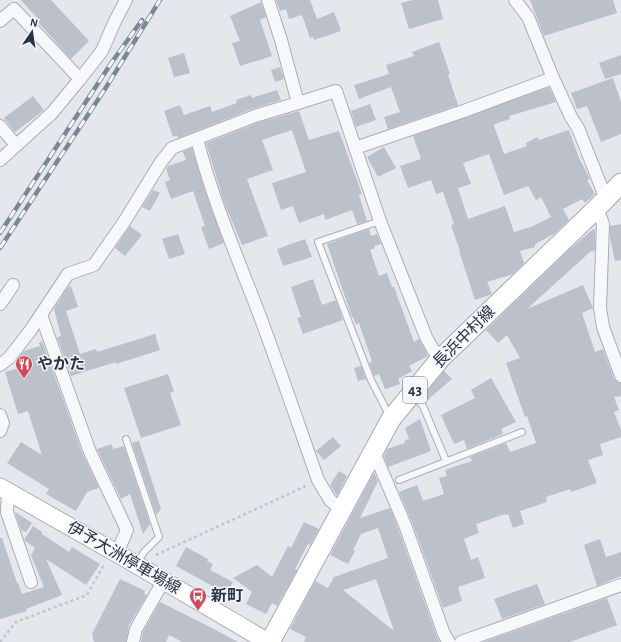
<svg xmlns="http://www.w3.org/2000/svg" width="621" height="642" viewBox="0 0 621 642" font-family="'Alegreya Sans','Noto Sans JP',sans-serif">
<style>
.building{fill:#bbc0ca;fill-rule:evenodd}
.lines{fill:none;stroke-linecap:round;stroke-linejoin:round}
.service-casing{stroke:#a9aeb7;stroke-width:8}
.minor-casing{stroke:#a9aeb7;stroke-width:14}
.secondary-casing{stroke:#a9aeb7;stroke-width:19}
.primary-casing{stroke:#a3abb8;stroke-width:21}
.path{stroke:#c2c5cb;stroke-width:2.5;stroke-dasharray:3 3;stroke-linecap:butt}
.service{stroke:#f7f8fa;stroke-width:6}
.minor{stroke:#f7f8fa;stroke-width:12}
.secondary{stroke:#fff;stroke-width:17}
.primary{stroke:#fff;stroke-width:19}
.rail-casing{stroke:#7d8696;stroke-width:4.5}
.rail{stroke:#f4f6f9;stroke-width:3;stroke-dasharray:9;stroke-linecap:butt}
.labels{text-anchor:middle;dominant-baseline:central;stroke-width:3;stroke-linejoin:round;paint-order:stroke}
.shield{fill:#f4f6f9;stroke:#676e7b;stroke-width:1}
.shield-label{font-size:15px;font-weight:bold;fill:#2b3445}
.street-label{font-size:16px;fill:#2b3445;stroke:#f4f6f9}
.poi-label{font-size:16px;font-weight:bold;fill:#2b3445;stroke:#f4f6f9;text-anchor:start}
</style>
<rect width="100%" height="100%" fill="#e4e7ec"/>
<!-- building -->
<g class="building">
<path d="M21,0H51L89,41L71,59L38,22L40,21Z"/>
<path d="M276,0H310L317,19L334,12L341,31L314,40L313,37L310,38L302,15L289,19L286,9L280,11Z"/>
<path d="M413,0H438L443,19L409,29L401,3Z"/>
<path d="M530,0H613L617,13L544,36Z"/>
<path d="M261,2L266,17L260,20L272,56L240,66L232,43L240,41L230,16Z"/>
<path d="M439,42L450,74L448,75L458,105L388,129L384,117L400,112L391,87L359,99L354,85L389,74L386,65L414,56L412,52Z"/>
<path d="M184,53L190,73L174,77L168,58Z"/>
<path d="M621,55V74L605,79L599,63Z"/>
<path d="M280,67L284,79L275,82L271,70Z"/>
<path d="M613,78L621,102V134L601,142L587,106L577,109L571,93Z"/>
<path d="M549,87L556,102L509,116L510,119L495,124L494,126L504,154L527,146L526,143L537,137L539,140L569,130L579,158L590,179L587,180L595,194L585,203L582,199L563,209L569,220L554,234L535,244V247L520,251L524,263L513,274L487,282L492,294L475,300L459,251H460L451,225L454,224L443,192L436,194L431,180L408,188L400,166L421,159L413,136ZM489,154L504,195L528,186L536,200L541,197L551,217L531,227L514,232L505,206L468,219L458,188L471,184L463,163Z"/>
<path d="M277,90L281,100L252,109L178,138L177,135L173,137L164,111L180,105L184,115L210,106L212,112L237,103L236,100L251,95L252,98Z"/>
<path d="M33,96L44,110L15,132L4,118Z"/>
<path d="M370,104L376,120L356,127L351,111Z"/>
<path d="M299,111L309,140L339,131L362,194L359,195L367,221L357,224L352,210L325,220L324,214L299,223L293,206L281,210L272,183L306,172L292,130L262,140L273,170L247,179L268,236L242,245L224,202L206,143L257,123Z"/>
<path d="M384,147L396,168L378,177L367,157Z"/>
<path d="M192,148L203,185L224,243L209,249L201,227L205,226L193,191L171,199L165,182L170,180L166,169L168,166L186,160L183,152Z"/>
<path d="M153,190L160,193L150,211L142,207Z"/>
<path d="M621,224V260L615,261L610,237V226Z"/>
<path d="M130,226L142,235L125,256L115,248Z"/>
<path d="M369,229L371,236L377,234L381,244L374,246L375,248L370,250L379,276L387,273L392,287H394L414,342L419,339L428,356L409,366L412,371L398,379L400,384L385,389L379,374L374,376L369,363L372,361L359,323L356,325L353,317H352L327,244Z"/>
<path d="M595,229V250L592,252L591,251L527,309L583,285L593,308L582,313L595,352L603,349L614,379L617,382L621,383V396L614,397L619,410L614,412L621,430V437L600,444L603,455L588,460L597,483L571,492L570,489L546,497L547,502L520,511L524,524L513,528L508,514L506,515L505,514L476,524L479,533L464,539L471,560L478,557L485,578L458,587L462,601L443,608L412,522L399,492L417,485L423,501L444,494L439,478L447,476L445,470L472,461L470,457L506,443L510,452L536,443L527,416L525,417L506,363L520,358L507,335L498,343L486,330L570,249L592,230Z"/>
<path d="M178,234L185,254L169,259L162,239Z"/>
<path d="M305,239L312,257L283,266L277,249Z"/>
<path d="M313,279L322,305L336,300L343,320L303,334L297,318L301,317L291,287Z"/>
<path d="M71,286L78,307L66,311L80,354L96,349L97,352L155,334L160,350L116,364V362L71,376L57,337L61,336L54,309L68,287Z"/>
<path d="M42,341L83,455L99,488L87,492L76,511L46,494L49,489L7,463L21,442L42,455L28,411L18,414L5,372L22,367L19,357L24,351L40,346L39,343Z"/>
<path d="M361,366L366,379L358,381L354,368Z"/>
<path d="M444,371L452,379L425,402L422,398Z"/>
<path d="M168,374L174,391L170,393L181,425L141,438L124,388Z"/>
<path d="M491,378L516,422L501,429L503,434L467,449L464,440L454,444L441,415L475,398L471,390Z"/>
<path d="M420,419L431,451L388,467L384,456L387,449L405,443L404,441L409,439L405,428Z"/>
<path d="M333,437L341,446L324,460L316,451Z"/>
<path d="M139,441L161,509L156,515L132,443Z"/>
<path d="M112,444L113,449L124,446L150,524L143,534L130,494L121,499L97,449Z"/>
<path d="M339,471L347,476L337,496L330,485Z"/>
<path d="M374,473L378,481L360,518L390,508L398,528L437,637L440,642H304L306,637L290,629L315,581L328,588L334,577L388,558L378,528L361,534L353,550L355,551L348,564L330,555ZM376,579L394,631L343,590Z"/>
<path d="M15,512L32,523L26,532L21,530Z"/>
<path d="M304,522L319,529L310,545L308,544L295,569L297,570L296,572L277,606L272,603L266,614L246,604L252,592L233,578L257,565L272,577L288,546L291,548Z"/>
<path d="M33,526L42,532V534L69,552L72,547L100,564L86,585L46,559L62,595L26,609L27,611L0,619V538H2L17,583H18L22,594L44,587L31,555L35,548L24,540Z"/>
<path d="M600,539L606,557L621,552V576L597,586L584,545Z"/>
<path d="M186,547L208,559L207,561L213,564L210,570L233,582L227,594L176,566Z"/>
<path d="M120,579L145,591L144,594L147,595L129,625L126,642H94L92,634Z"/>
<path d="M537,584L545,604L502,619L494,599Z"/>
<path d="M607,598L617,625L570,642H483Z"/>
<path d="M160,602L206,625L238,642H182L169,635L166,642H141L143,632Z"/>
</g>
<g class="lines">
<!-- service casing -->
<g class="service-casing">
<g id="service">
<path d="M380,221L318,242L371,380L390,417"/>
<path d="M413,395L423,406L446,461"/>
<path d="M126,439L159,537L144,552L137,563"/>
<path d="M399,480L522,432"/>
</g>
</g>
<!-- minor casing -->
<g class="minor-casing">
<g id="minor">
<path d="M515,0L528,17L553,78L571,117L578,128L606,199"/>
<path d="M0,21L14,9L80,79"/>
<path d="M298,103L336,91L380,221L426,337L432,348L440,359"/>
<path d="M0,126L16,145"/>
<path d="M197,139C212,198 236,254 258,311C279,367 298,423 318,480L330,500L341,510"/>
<path d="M355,148L464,111L553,78"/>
<path d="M0,160L52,113L80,79L102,51L115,21L126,0"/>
<path d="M597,208L603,224L600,308L603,327L621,376"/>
<path d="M0,304L13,285"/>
<path d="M41,315L90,452L127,530L117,553"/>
<path d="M0,365L9,358L30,331L68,274L94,265L124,222L161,162L172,148L255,116L298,103L281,40L268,0"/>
<path d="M0,415L3,423L0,431"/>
<path d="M372,455L376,457L405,525L444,634L449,642"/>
<path d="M8,491L7,512L31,582"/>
<path d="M133,642L136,629L164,580"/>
<path d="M461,642L621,585"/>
</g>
</g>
<!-- secondary casing -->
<g class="secondary-casing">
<path id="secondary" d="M0,487L125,558L268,642"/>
</g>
<!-- primary casing -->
<g class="primary-casing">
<path id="primary" d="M270,642L391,419L440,359L597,208L621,183"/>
</g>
<!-- path -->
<g class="path">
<path d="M156,555L308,485"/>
<path d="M0,642L16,622L87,595L105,563"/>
</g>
<!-- service -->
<use href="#service" class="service"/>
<!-- minor -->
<use href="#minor" class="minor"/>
<!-- secondary -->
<use href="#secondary" class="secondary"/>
<!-- primary -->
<use href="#primary" class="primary"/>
<!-- rail casing -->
<g class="rail-casing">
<g id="rail">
<path d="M0,233L112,62L142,20"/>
<path d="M0,248L105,89L160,0"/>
</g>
</g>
<!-- rail -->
<use href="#rail" class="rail"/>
</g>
<!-- icons -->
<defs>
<g id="restaurant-pin" transform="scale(0.9)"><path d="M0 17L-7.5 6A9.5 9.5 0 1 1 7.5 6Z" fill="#d1495b" stroke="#f4f6f9"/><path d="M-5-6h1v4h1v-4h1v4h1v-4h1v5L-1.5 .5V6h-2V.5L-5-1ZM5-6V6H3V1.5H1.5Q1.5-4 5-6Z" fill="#fff"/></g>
<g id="bus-pin" transform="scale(0.9)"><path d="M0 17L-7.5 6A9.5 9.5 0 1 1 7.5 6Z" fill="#d1495b" stroke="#f4f6f9"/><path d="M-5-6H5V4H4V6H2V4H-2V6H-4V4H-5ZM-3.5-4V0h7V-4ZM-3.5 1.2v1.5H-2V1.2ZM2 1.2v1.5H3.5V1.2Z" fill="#fff"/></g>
</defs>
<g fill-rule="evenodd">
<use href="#restaurant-pin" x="24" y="364"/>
<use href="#bus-pin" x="198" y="596"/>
</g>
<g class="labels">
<!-- shield labels -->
<rect class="shield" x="403" y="377" width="24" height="26" rx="3"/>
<g class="shield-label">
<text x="415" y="390">43</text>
</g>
<!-- street labels -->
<g class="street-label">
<text transform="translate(464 337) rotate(-45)">長浜中村線</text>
<text transform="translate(124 558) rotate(30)">伊予大洲停車場線</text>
</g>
<!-- poi labels -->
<g class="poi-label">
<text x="37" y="364">やかた</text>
<text x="211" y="596">新町</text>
</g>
</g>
<!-- north arrow -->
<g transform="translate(32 32) rotate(13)" stroke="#f4f6f9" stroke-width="3" paint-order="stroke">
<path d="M0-3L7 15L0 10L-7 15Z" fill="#2b3445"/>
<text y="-6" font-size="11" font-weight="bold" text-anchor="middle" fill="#2b3445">N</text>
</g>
</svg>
